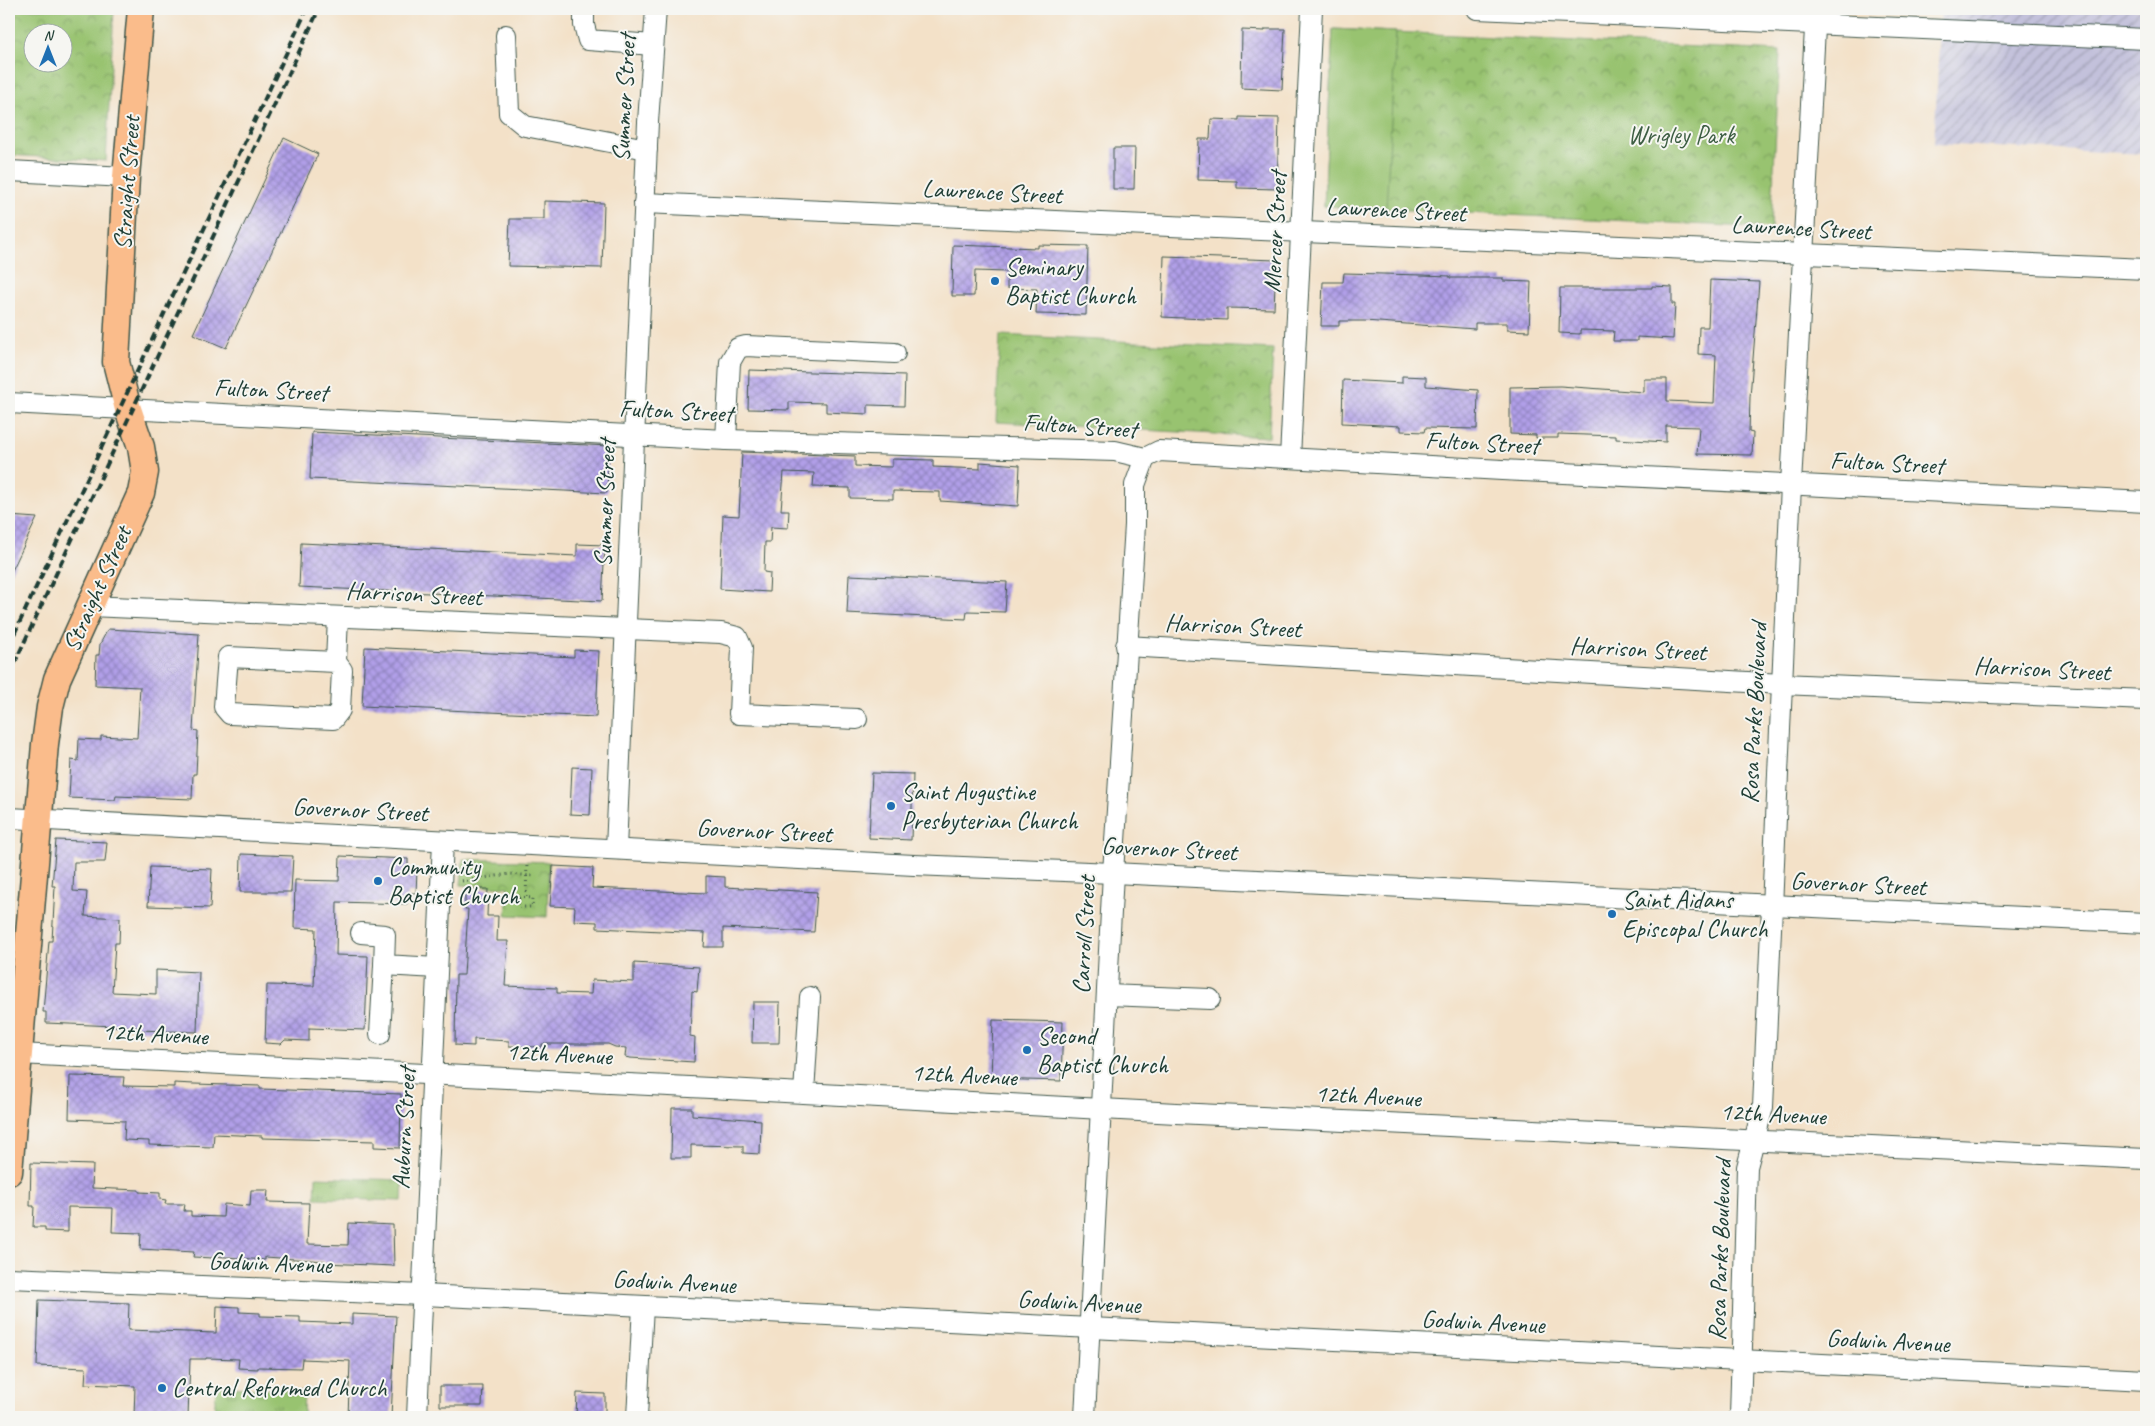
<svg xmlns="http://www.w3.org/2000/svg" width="2155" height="1426" viewBox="0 0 2155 1426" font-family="Caveat,sans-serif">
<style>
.industrial{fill:url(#industrial-furrows)}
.grass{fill:url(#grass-tufts);stroke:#5c8052}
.park{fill:url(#park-crowns);stroke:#5c8052;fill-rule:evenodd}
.pitch{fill:#98c370;stroke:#5c8052}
.building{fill:url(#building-cross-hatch)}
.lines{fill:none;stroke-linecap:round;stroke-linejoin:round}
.minor-casing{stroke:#3f564a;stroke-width:22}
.major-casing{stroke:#3f564a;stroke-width:29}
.path{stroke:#3f564a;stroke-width:3;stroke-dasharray:1 4;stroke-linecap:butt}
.minor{stroke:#fff;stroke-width:20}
.major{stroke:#fabc8b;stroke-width:26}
.rail{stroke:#1f3d34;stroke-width:4;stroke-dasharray:8 4;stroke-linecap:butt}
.poi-dot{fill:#1f6fb2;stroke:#f6f6f2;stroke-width:2}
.labels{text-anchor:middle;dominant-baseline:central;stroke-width:4;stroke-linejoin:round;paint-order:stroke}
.street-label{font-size:25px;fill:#1f3d34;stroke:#f6f6f2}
.park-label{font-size:25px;fill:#3d5e43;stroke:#f6f6f2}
.poi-label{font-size:25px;fill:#1f3d34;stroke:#f6f6f2;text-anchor:start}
</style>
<defs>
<pattern id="industrial-furrows" width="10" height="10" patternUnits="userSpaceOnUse" patternTransform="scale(1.25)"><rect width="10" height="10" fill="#c3c1db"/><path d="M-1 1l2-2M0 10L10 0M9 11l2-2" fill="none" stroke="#9e9eb2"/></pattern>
<pattern id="grass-tufts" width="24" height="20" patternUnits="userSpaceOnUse" patternTransform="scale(1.25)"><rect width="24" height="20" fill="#98c370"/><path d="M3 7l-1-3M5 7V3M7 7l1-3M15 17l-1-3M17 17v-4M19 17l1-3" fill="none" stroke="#7ba05d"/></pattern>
<pattern id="park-crowns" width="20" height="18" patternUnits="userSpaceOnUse" patternTransform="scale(1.25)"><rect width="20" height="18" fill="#98c370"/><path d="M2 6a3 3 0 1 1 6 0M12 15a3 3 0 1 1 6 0" fill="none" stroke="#7ba05d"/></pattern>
<pattern id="building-cross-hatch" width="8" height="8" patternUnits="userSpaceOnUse" patternTransform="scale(1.25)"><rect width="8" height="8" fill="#b19fe8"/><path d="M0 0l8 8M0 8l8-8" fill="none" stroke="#8f83bd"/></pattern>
</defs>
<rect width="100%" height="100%" fill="#f6f6f2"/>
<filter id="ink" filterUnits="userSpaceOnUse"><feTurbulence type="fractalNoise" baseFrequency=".02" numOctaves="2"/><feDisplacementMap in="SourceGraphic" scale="10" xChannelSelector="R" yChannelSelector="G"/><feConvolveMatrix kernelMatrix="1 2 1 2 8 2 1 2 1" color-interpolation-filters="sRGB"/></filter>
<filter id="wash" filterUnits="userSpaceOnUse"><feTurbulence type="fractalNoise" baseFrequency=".0096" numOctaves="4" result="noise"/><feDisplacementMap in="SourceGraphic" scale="20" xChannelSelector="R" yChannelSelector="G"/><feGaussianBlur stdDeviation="1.12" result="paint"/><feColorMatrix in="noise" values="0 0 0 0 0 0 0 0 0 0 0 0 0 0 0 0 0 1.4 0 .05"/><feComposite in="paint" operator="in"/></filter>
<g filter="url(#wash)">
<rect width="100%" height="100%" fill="#f3e1c8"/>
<!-- industrial -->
<path class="industrial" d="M1941,9H2146V154L1934,144Z"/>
<!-- grass -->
<g class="grass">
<path d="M316,1177L403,1180L402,1201L315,1198Z"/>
<path d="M216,1386L304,1392L303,1417H214Z"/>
</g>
<!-- park -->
<g class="park">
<path d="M9,9H114L106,161L9,155ZM32,32H62V62H32Z"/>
<path d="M1333,29L1780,51L1771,228L1324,206Z"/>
<path d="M1000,335L1273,349L1269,437L996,422Z"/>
<path d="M463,859L549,862L547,917L506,915L508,887L461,885Z"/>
</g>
<!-- pitch -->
<path class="pitch" d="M1333,29L1396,32L1386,209L1324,206Z"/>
<g id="blocks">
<!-- building -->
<g class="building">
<path d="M1265,29H1285L1282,90L1241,88L1242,30L1265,31Z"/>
<path d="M1239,117L1279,118L1277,189L1237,188V181L1198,180L1199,139H1210L1211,119L1239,120Z"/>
<path d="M284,138L318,154L226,348L193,334Z"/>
<path d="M1113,148H1135L1134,189H1113Z"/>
<path d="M544,201L604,203L602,268L508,266L510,219H544Z"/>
<path d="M953,245L1038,248V245L1088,246L1086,315L1036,314L1037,289L1007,288V272L975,271L974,296H952Z"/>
<path d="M1164,256L1276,260L1274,309L1227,308V320L1162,317Z"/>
<path d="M1344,273L1422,275L1450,276V278H1503V281L1531,282L1529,331L1507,330V323H1475V329L1365,321H1339V326H1321L1323,282H1343Z"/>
<path d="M1710,280L1759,282L1750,397L1749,432L1753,433L1752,455L1697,454L1699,427L1666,426V442L1616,439V436L1558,434V438H1536V435L1510,434V387L1560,386L1644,392V379H1667V401L1714,403L1716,355L1698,354L1699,327H1708Z"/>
<path d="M1652,286L1672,287V304H1675L1673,339L1637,337V341H1613L1614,331L1580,330V334L1559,333L1560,288H1652Z"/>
<path d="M749,370L905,375L904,406L868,405V414L826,412V403L789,402V410L748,409Z"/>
<path d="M1402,376L1426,377V386L1478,390L1477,429L1425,428L1424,432L1401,431V426L1342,423L1343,380L1402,383Z"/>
<path d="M312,432L609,446L607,493L310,479Z"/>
<path d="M742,452L855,456V466L892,467V459L933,460V467L980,469V462L1020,465L1018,506L940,501V492L893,491V499L850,498V488L813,487L814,473L784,472L781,510H789L788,528L771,527L770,542H765L764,572L770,573L769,592L720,589L723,515L739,516Z"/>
<path d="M9,516L37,518L9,577Z"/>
<path d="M301,543L577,556V544L605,545L602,601L299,587Z"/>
<path d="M849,575L1007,582L1005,612L967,611L966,619L847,613Z"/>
<path d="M108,629L199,634L193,730L198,731L196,774H193L192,799L116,796L115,800L69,798L71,760L78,761L79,739L101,740V736L137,738L140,687L95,685L96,655H99L100,644Z"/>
<path d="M365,647L574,657V650L599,651L596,717L362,706Z"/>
<path d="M572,767L592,768L590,815L570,814Z"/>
<path d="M872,773L913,774L911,840L869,838Z"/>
<path d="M56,840L107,842L105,862H74L73,891L87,892L85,916L120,918L119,943H115L112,992L156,994V970L199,972L197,1032L138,1030V1027L46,1023V1012H43L49,941H52L55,886H52Z"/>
<path d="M241,854L293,856L291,892H240Z"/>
<path d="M340,856L408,859V869L417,870L416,893H408L407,904L337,902L336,955L368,956L365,1030L309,1028V1041L285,1040L281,1044L265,1043L267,985L314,986L316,929L294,928L295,880L339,881Z"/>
<path d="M553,866L593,868L592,888L706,893V876L725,877V887L817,892L814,932L723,928V947H704L705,933L597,928V922L574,921L575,907L550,906Z"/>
<path d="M150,867L212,869L210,908L148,906Z"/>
<path d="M465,889H488L487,916H498L497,941H508L505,986L557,988V993L591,994L592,980L634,982V963L699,967L697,992L692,991L690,1036L695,1037L694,1062L630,1058L625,1057L626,1048L615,1047L608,1044H542V1047L509,1046V1041L474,1039V1046L455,1045L456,975H464L468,909H465Z"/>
<path d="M753,1002H780L779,1043H752Z"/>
<path d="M993,1020L1063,1022L1061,1081L991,1079Z"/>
<path d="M70,1076L124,1077L123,1086L174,1087V1083L194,1084L260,1086V1089L401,1094L400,1148L374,1147V1141L262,1138V1136L214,1134L213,1147L149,1145V1141L124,1140L125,1121L69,1119Z"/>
<path d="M672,1108H692V1115L761,1120L760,1154L743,1153V1146L691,1145V1158H671Z"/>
<path d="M31,1163L93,1165L92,1188L139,1190V1192L160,1193V1199L166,1200L165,1204H185L184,1211H191V1216L223,1217L224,1204L250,1206L251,1190H268L267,1202L309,1203L307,1244L348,1245L349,1223L393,1225L394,1266L324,1263L325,1261L265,1257V1260L213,1256V1258L193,1257L194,1252L140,1249L141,1233L112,1232L113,1208L68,1207V1232L45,1231V1227H33L34,1206H30Z"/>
<path d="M39,1300L129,1303L128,1330L216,1333L217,1306L239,1307V1312L260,1313V1316L300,1317V1322L352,1324V1314L396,1316L391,1417H348L350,1361L302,1359L301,1368L258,1367V1369L238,1368L239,1359L206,1358V1359H190L188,1417H134L135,1386L85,1384L86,1368L37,1366Z"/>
<path d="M440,1386H483L482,1406H440Z"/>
<path d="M577,1393L605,1394V1417H576Z"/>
</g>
</g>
</g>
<g filter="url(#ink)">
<use href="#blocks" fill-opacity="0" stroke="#3f564a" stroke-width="1"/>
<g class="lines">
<!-- minor casing -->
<g class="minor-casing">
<g id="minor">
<path d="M584,9V25L588,40L653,45"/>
<path d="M1477,9L2146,39"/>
<path d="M506,35L509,113L525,126L647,149"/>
<path d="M9,171L126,177"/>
<path d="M644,203L2146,269"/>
<path d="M9,403L726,440L1115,451L1145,458L1159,451L1502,470L2146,502"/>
<path d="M726,440L730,362L738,348L746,346L895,353"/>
<path d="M1290,458L1312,9"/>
<path d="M89,606L721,633L737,637L742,648L739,714L857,719"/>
<path d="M1126,646L1782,684L2146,700"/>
<path d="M336,662L228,657L224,707L230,714L333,719L340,710L342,670L336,662L338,617"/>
<path d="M9,818L914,865L1113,873L2146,923"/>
<path d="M616,849L648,122L656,9"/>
<path d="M361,933L385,935L384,965L437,968"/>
<path d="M1107,995L1210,999"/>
<path d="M380,1034L384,965"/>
<path d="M19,1054L710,1088L1176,1113L2146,1159"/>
<path d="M804,1093L810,997"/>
<path d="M9,1278L423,1295L2146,1380"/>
<path d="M417,1417L443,841"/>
<path d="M637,1417L643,1306"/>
<path d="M1085,1417L1113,873L1135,525V485L1145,458"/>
<path d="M1740,1417L1747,1167L1763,1107L1791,485L1816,9"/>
</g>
</g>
<!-- major casing -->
<g class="major-casing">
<path id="major" d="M9,1172L45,744L50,707L57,679L141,493L145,472L141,447L128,409L116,362L126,177L141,9"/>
</g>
<!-- path -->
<g class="path">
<path d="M462,881L510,874L535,876"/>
<path d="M519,897L533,898L532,907H518Z"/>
<path d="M526,897L527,862"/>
</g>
<!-- minor -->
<use href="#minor" class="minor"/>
<!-- major -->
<use href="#major" class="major"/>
<!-- rail -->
<g class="rail">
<path d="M9,645L307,9"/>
<path d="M9,675L319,9"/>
</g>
</g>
</g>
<!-- markers -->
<g class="poi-dot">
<circle cx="995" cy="281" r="5"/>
<circle cx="891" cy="806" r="5"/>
<circle cx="378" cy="881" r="5"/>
<circle cx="1612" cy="914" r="5"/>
<circle cx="1027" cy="1050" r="5"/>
<circle cx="162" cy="1388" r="5"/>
</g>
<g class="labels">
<!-- street labels -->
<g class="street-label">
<text transform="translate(624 98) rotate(-87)">Summer Street</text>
<text transform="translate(127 183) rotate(-86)">Straight Street</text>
<text transform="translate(992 192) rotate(3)">Lawrence Street</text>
<text transform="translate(1396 210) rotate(3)">Lawrence Street</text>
<text transform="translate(1801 228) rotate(3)">Lawrence Street</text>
<text transform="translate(1275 232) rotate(-87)">Mercer Street</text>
<text transform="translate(271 390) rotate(3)">Fulton Street</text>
<text transform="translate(676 411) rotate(3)">Fulton Street</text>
<text transform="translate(1080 426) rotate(4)">Fulton Street</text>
<text transform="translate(1482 443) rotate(3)">Fulton Street</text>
<text transform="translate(1887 463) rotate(3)">Fulton Street</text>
<text transform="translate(605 503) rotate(-88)">Summer Street</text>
<text transform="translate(97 589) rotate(-66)">Straight Street</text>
<text transform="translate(414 594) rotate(3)">Harrison Street</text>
<text transform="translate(1233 626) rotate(3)">Harrison Street</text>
<text transform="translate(1638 649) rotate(3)">Harrison Street</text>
<text transform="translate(2042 669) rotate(3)">Harrison Street</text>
<text transform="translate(1754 713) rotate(-87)">Rosa Parks Boulevard</text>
<text transform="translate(360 810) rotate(3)">Governor Street</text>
<text transform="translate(764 831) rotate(3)">Governor Street</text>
<text transform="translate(1169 849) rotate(3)">Governor Street</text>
<text transform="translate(1858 884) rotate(3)">Governor Street</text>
<text transform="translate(1084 935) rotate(-87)">Carroll Street</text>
<text transform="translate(155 1034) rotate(3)">12th Avenue</text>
<text transform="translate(559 1054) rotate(3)">12th Avenue</text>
<text transform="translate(964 1075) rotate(3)">12th Avenue</text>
<text transform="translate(1368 1096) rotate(3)">12th Avenue</text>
<text transform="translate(1773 1114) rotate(3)">12th Avenue</text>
<text transform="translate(404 1128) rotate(-87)">Auburn Street</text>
<text transform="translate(1720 1250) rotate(-88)">Rosa Parks Boulevard</text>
<text transform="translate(270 1263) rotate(2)">Godwin Avenue</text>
<text transform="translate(674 1282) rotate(3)">Godwin Avenue</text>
<text transform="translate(1079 1302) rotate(3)">Godwin Avenue</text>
<text transform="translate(1483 1322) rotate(3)">Godwin Avenue</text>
<text transform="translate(1888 1341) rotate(3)">Godwin Avenue</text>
</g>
<!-- park labels -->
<g class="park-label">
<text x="1681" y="135">Wrigley Park</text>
</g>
<!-- poi labels -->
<g class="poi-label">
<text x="1005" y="267">Seminary<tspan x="1005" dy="29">Baptist Church</tspan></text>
<text x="901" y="792">Saint Augustine<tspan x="901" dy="29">Presbyterian Church</tspan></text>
<text x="388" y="867">Community<tspan x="388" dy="29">Baptist Church</tspan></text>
<text x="1622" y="900">Saint Aidans<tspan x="1622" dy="29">Episcopal Church</tspan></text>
<text x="1037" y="1036">Second<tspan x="1037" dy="29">Baptist Church</tspan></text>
<text x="172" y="1388">Central Reformed Church</text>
</g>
</g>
<!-- margin -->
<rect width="2155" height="1426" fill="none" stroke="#f6f6f2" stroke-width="30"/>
<!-- north arrow -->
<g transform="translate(48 48)"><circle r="24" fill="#f6f6f2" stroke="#a0aca6"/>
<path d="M0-4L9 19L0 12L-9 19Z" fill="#1f6fb2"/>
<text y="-8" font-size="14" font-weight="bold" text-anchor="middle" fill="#1f3d34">N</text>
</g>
</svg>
